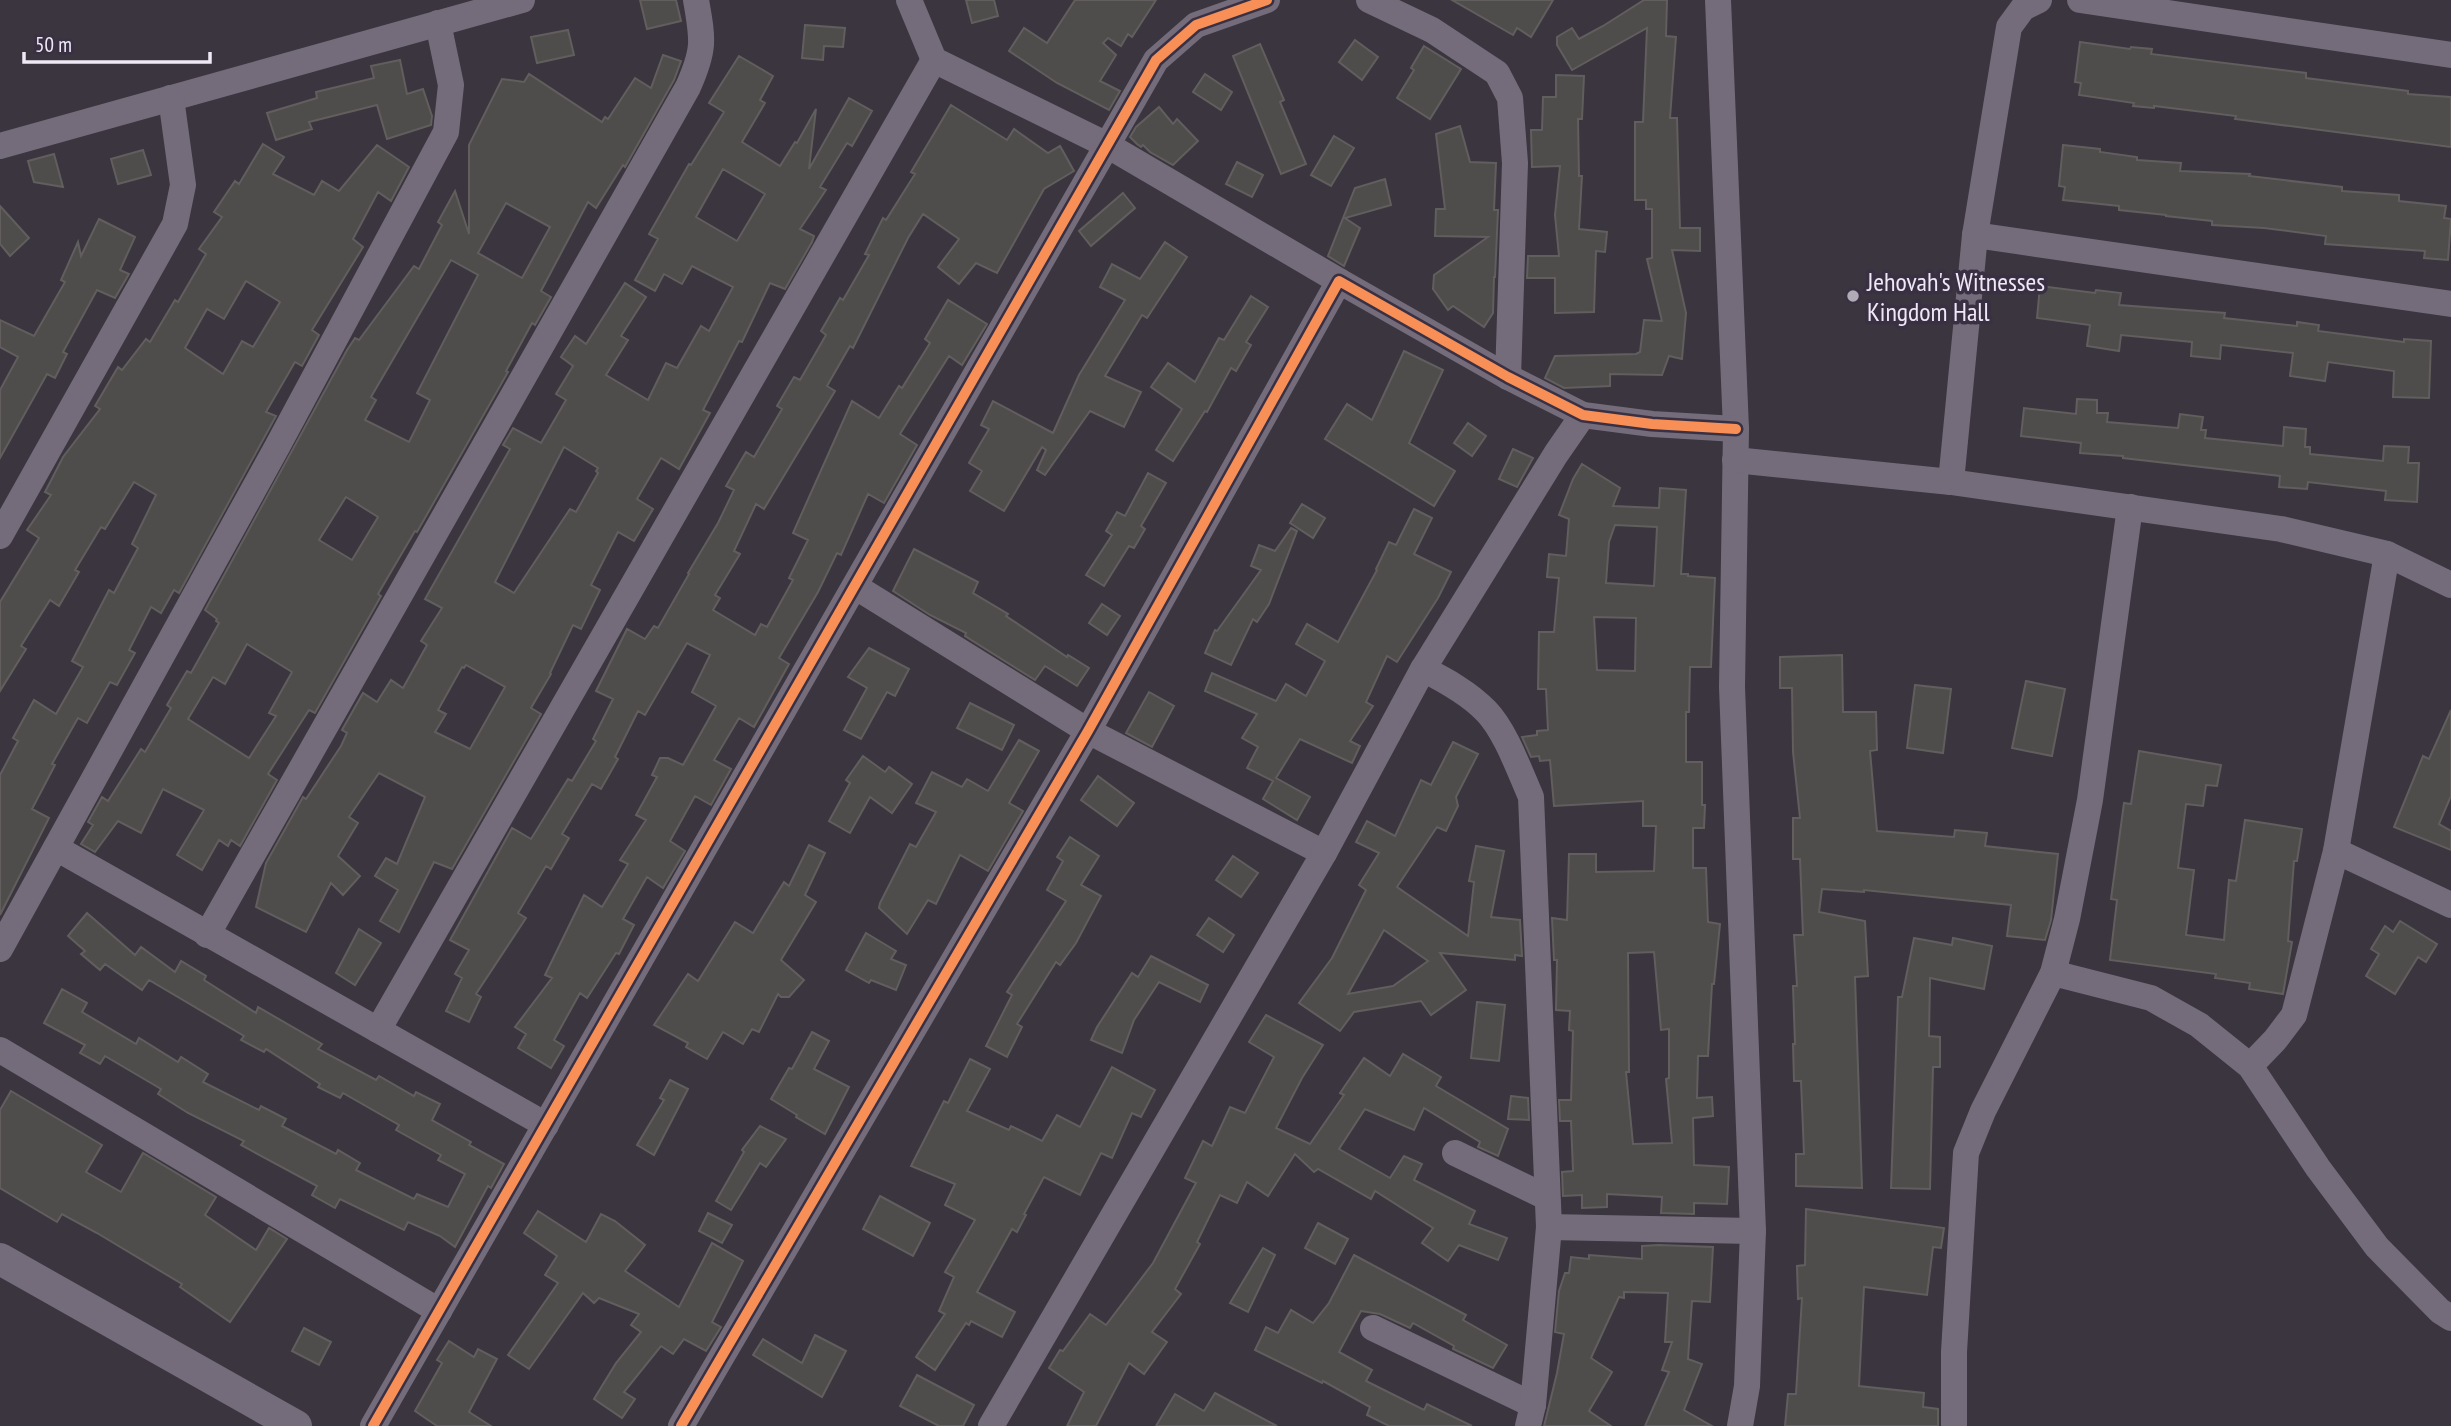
<svg xmlns="http://www.w3.org/2000/svg" width="2451" height="1426" viewBox="0 0 2451 1426" font-family="'PT Sans Narrow',sans-serif">
<style>
.building{fill:#4f4d4c;stroke:#615e5d;stroke-width:2;fill-rule:evenodd}
.lines{fill:none;stroke-linecap:round;stroke-linejoin:round}
.minor{stroke:#746c7a;stroke-width:26}
.tertiary{stroke:#746c7a;stroke-width:32}
.cycleway-casing{stroke:#3a3044;stroke-width:15}
.cycleway{stroke:#f78f57;stroke-width:10}
.poi-dot{fill:#b0aab6;stroke:#3a3044;stroke-width:2.5}
.labels{text-anchor:middle;dominant-baseline:central;stroke-width:7;stroke-linejoin:round;paint-order:stroke}
.poi-label{font-size:26px;fill:#efe9f6;stroke:#3a3044;text-anchor:start}
</style>
<rect width="100%" height="100%" fill="#3a353f"/>
<!-- building -->
<g class="building">
<path d="M640,0H676L681,21L647,29Z"/>
<path d="M966,0H994L998,16L972,23Z"/>
<path d="M1075,0H1156L1132,37L1128,34L1121,46L1108,38L1103,43L1116,55L1100,81L1120,91L1109,110L1057,83L1009,51L1024,28L1047,43Z"/>
<path d="M1452,0H1553L1531,37L1517,28L1513,35Z"/>
<path d="M1644,0H1667L1666,36L1676,37L1670,118H1677L1680,228H1700V251L1672,250L1686,313L1682,359L1669,356L1662,375L1610,374V386L1564,388L1545,378L1555,356L1636,354L1640,352L1644,320L1662,321L1647,259L1652,258V209H1646V200H1635V122H1643L1647,28L1572,70L1557,45V37L1572,28L1579,39L1603,26Z"/>
<path d="M805,25L845,28L843,47L824,46L823,60L802,58Z"/>
<path d="M568,30L574,55L537,63L531,37Z"/>
<path d="M1355,40L1378,57L1362,80L1339,62Z"/>
<path d="M2080,42L2130,49L2131,47L2152,49L2151,54L2306,73V78L2408,91V94L2451,97V147L2235,119L2236,116L2154,106V108L2133,106L2134,103L2079,95L2081,83L2075,82Z"/>
<path d="M1260,44L1284,100L1280,102L1306,164L1281,174L1233,56Z"/>
<path d="M1424,46L1461,69L1430,119L1397,98L1414,70L1411,68Z"/>
<path d="M663,55L681,61L674,80L625,167L623,165L596,208L588,202L541,291L551,297L535,325L532,323L506,371L508,372L417,532L415,531L378,594L381,596L315,713L309,710L268,774L277,780L240,846L231,840L228,846L219,840L202,870L177,855L204,810L163,789L141,833L118,821L95,852L81,844L93,825L88,822L102,797L108,801L141,749L145,752L171,708L167,705L187,671L191,673L219,623L216,621L217,619L205,610L347,350L355,338L359,340L414,266L419,269L442,225L438,222L455,191L469,234V145L502,79L524,82L529,74L602,122L605,117L608,119L635,78L651,88ZM506,203L550,227L522,278L478,253ZM451,260L478,275L417,393L430,400L409,442L365,420L376,400L371,397ZM346,497L378,517L352,560L319,540ZM247,644L292,672L269,713L276,716L249,758L188,719L213,677L225,684Z"/>
<path d="M739,56L773,76L760,100L765,103L742,142L780,166L795,142L797,143L816,109L809,169L849,98L872,111L852,146L847,143L820,187L826,190L800,229L814,236L812,242L785,289L770,283L742,342L739,341L703,410L710,413L679,469L661,458L637,499L653,509L634,541L618,532L591,585L600,590L581,629L573,625L550,673L551,674L531,708L541,714L452,869L434,862L399,932L380,921L398,890L375,876L386,858L397,864L425,797L379,773L349,817L358,823L338,856L360,876L343,895L331,883L306,932L256,907L266,863L303,797L306,799L341,746L347,733L342,730L363,693L377,702L391,680L403,688L427,645L421,641L442,608L425,599L510,449L503,445L513,428L541,443L566,400L556,394L573,366L561,357L575,336L586,344L625,283L646,297L621,336L628,340L606,375L648,400L666,363L677,368L701,326L709,331L733,287L692,266L682,284L664,274L655,291L635,280L658,239L649,234L689,164L691,165L724,112L709,103ZM723,169L765,194L737,241L696,217ZM564,447L598,468L596,471L598,473L576,512L570,509L514,593L495,582ZM466,665L505,687L470,749L435,732L446,714L438,710L462,667L464,668Z"/>
<path d="M400,60L407,94L423,89L432,116L431,125L387,139L377,105L309,122L312,129L276,140L267,113L317,98L316,92L374,78L371,66Z"/>
<path d="M1205,74L1232,92L1221,110L1193,92Z"/>
<path d="M1556,75L1584,76L1582,119H1578L1579,176H1582L1579,229L1607,232L1605,252L1596,251L1594,312L1555,313V278H1527L1528,256H1559L1555,215L1560,166L1532,167L1531,130H1542L1543,97H1556Z"/>
<path d="M951,105L1007,140L1014,129L1048,153L1060,146L1074,171L1044,189L997,273L976,263L959,284L938,267L959,239L923,214L908,238L853,348L850,346L827,386L835,391L764,509L756,504L734,551L740,554L715,595L720,598L713,610L755,635L761,624L767,627L793,580L789,578L808,540L793,533L852,401L879,418L899,386L902,388L930,343L925,339L948,300L987,324L962,365L949,356L900,434L917,445L884,503L868,494L841,555L837,553L818,592L779,658L789,664L754,727L739,718L714,760L731,769L711,805L695,796L670,841L685,851L663,888L647,877L623,919L634,925L619,954L616,953L587,998L580,993L554,1040L564,1046L551,1068L518,1048L526,1034L515,1027L552,978L545,975L584,895L602,907L628,864L620,860L646,820L636,815L657,777L652,775L660,758H668L683,765L716,706L692,692L710,655L687,643L645,715L638,711L615,757L618,759L601,789L592,784L562,834L569,838L551,869L546,866L518,913L526,918L476,994L481,997L469,1022L446,1011L462,978L455,974L469,950L450,940L512,828L531,839L568,779L572,781L596,741L593,739L613,699L596,691L627,629L645,639L654,626L658,628L689,574L688,573L718,523L734,490L726,486L746,452L754,457L782,409L777,406L794,377L800,380L826,335L821,331L840,298L843,300L869,255L865,254L883,218L886,220L915,174L911,172Z"/>
<path d="M1159,107L1173,124L1177,119L1198,141L1173,165L1150,152L1143,145L1141,147L1137,144L1130,137L1136,127Z"/>
<path d="M1460,126L1470,162L1496,163L1494,210H1498L1495,277H1494L1493,313L1484,327L1453,306L1448,310L1433,289L1434,275L1488,237L1435,236L1436,209H1445L1436,134Z"/>
<path d="M1334,136L1354,148L1331,186L1311,175Z"/>
<path d="M263,144L284,157L273,174L314,195L322,181L339,191L377,145L409,167L391,201L378,192L353,239L363,247L312,330L319,335L302,366L295,362L266,412L276,416L179,593L174,590L161,613L151,607L129,650L135,653L117,685L110,682L87,723L78,718L52,764L55,765L32,809L49,818L0,915V775L18,741L13,738L34,700L56,714L83,667L72,661L109,590L114,593L138,548L132,544L156,495L134,482L105,529L101,527L75,570L79,572L59,606L50,600L21,646L26,649L0,691V602L39,538L27,530L51,495L45,492L63,457L100,409L95,406L118,367L122,370L146,339L150,342L175,300L178,302L206,254L199,249L222,217L214,212L235,181L239,184ZM246,281L280,302L253,347L242,341L223,374L185,348L207,309L224,319Z"/>
<path d="M2063,145L2100,149V152L2137,157V160L2181,163L2180,171L2250,174L2249,176L2342,187V191L2399,195V201L2446,206L2444,218L2451,219L2448,260L2424,258L2425,251L2325,244L2326,236L2264,228L2212,225V221L2166,216V215L2119,210V206L2063,200L2065,187L2059,186Z"/>
<path d="M143,150L151,175L118,184L111,159Z"/>
<path d="M54,154L63,187L34,182L28,161Z"/>
<path d="M1237,162L1263,175L1252,197L1226,184Z"/>
<path d="M1385,179L1391,205L1345,218L1360,228L1344,266L1328,256L1355,188Z"/>
<path d="M1123,193L1135,208L1091,246L1079,231Z"/>
<path d="M0,206L29,238L10,256L0,244Z"/>
<path d="M99,219L135,237L120,270L129,274L115,298L97,290L63,352L67,354L55,378L47,374L0,458V390L18,357L0,347V320L34,336L65,282L61,280L78,242L81,256Z"/>
<path d="M1165,242L1187,257L1147,318L1142,315L1105,376L1141,392L1124,427L1090,411L1045,475L1037,470L1046,450L1042,447L1004,511L970,491L982,471L969,463L989,429L981,425L993,401L1053,433L1079,375L1125,300L1100,287L1112,264L1140,279Z"/>
<path d="M2040,286L2095,293L2096,290L2121,293L2119,305L2225,313L2224,318L2297,326V322L2319,325L2318,331L2404,342V339L2431,341L2429,398L2393,397L2394,371L2328,362L2325,381L2290,376L2293,353L2221,345L2220,359L2191,356L2192,342L2121,335L2119,351L2087,346L2090,325L2037,318Z"/>
<path d="M1251,296L1268,307L1246,342L1251,345L1236,371L1231,368L1207,412L1205,411L1173,461L1156,450L1182,409L1151,387L1168,363L1195,382L1219,338L1224,340Z"/>
<path d="M1404,351L1443,370L1409,443L1455,471L1434,506L1325,439L1347,404L1372,420Z"/>
<path d="M2077,399L2097,400V413H2108L2107,422L2178,428L2180,414L2203,417L2201,430H2206L2205,438L2283,446L2284,427L2306,429L2305,447H2310V454L2383,461L2384,446L2409,447L2408,463H2419L2417,502L2385,500L2386,491L2308,482L2307,489L2279,487L2280,476L2123,458V456L2080,453L2081,443L2021,436L2024,408L2076,414Z"/>
<path d="M1468,423L1486,436L1472,456L1454,443Z"/>
<path d="M1513,449L1533,458L1517,487L1499,479Z"/>
<path d="M1582,464L1620,488L1613,506L1659,508L1660,488L1686,490L1681,574H1688V576L1715,578L1711,667H1690L1689,712H1686V762H1702V805H1705L1704,828H1693V868H1706L1708,922L1720,924L1714,984H1712L1708,1056H1698L1697,1098L1712,1097L1713,1116L1693,1118L1694,1165L1729,1167L1727,1204L1694,1203V1214L1661,1213L1662,1197L1607,1194V1207L1582,1208V1195L1563,1196L1562,1172L1573,1171L1571,1121H1560L1559,1100H1571L1573,1031L1569,1030L1570,1011L1556,1010L1557,960H1554L1552,918L1567,920L1569,854H1596V872L1654,871L1656,826H1643V801L1554,806L1550,760L1540,761L1539,756L1531,757L1522,737L1537,735V731L1548,730L1546,689H1538L1539,632H1554L1559,578L1547,577L1549,554L1566,556L1569,519L1559,515L1573,479ZM1615,525L1657,527L1654,586L1606,583L1609,542ZM1594,617L1636,618L1635,671L1597,670ZM1654,952L1661,1030L1669,1029V1078L1666,1079L1672,1143L1633,1144L1626,1072H1629L1628,953Z"/>
<path d="M1148,473L1166,483L1141,526L1145,529L1134,548L1129,546L1104,586L1086,575L1112,535L1106,531L1117,512L1125,516Z"/>
<path d="M1302,504L1325,518L1313,538L1290,523Z"/>
<path d="M1414,509L1432,518L1414,554L1451,572L1438,598L1397,662L1387,656L1366,702L1373,706L1350,741L1360,746L1352,763L1300,739L1276,778L1310,797L1297,820L1263,799L1273,781L1247,768L1258,747L1242,738L1257,714L1205,691L1212,673L1276,701L1286,684L1306,696L1325,661L1296,644L1307,624L1338,642L1377,570L1376,569L1389,542L1396,545Z"/>
<path d="M1291,528L1297,531L1269,604L1257,622L1253,619L1231,665L1205,653L1215,630L1217,631L1261,570L1251,566L1259,545L1275,551Z"/>
<path d="M914,549L978,582L973,593L1008,614L1006,616L1067,657L1068,655L1089,668L1077,686L1045,666L1035,680L965,636L966,633L930,615L893,591Z"/>
<path d="M1102,604L1120,616L1107,635L1089,623Z"/>
<path d="M869,648L909,669L895,696L887,692L861,739L844,730L867,688L848,677Z"/>
<path d="M1842,655L1843,712H1876L1877,750L1870,751L1877,831L1954,837L1955,830L1987,833L1985,846L2058,854L2051,920L2045,940L2007,936L2011,905L1864,890V892L1822,889L1819,912L1865,921L1868,976L1855,977L1862,1188L1796,1186V1154H1804L1801,1081H1794L1793,1044H1795L1793,986H1797L1794,935H1803L1800,859H1793V818H1800L1793,752L1792,688H1780V657Z"/>
<path d="M2026,681L2065,689L2052,756L2012,748Z"/>
<path d="M1915,685L1951,689L1943,753L1907,748Z"/>
<path d="M1149,692L1174,706L1152,747L1126,733Z"/>
<path d="M970,703L1014,725L1002,750L957,728Z"/>
<path d="M2451,710V796L2439,824L2451,831V850L2394,827L2423,756L2429,759Z"/>
<path d="M1019,740L1039,751L1009,803L1023,811L988,871L960,855L936,904L928,900L907,934L879,908L880,903L910,844L916,847L936,812L916,803L932,772L962,787L967,779L988,791Z"/>
<path d="M1453,742L1478,754L1456,797L1458,806L1446,831L1437,827L1397,887L1468,936L1474,882L1469,881L1476,846L1504,851L1491,917L1520,920L1522,956L1515,955V960L1440,953L1466,990L1431,1015L1421,1001L1354,1012L1340,1031L1299,1003L1332,958L1366,890L1359,885L1379,853L1356,842L1367,821L1395,836L1421,780L1431,785ZM1384,930L1428,961L1393,986L1348,994Z"/>
<path d="M2139,751L2221,765L2217,786L2206,785L2203,806L2186,804L2178,868L2194,870L2186,935L2224,940L2229,880L2236,881L2245,820L2302,829L2297,861H2294L2288,941L2292,942L2283,994L2249,989L2250,983L2215,978L2216,974L2110,960L2117,900L2111,899L2124,803L2131,804Z"/>
<path d="M863,756L885,772L889,767L912,784L892,813L870,797L850,833L829,821L850,783L846,780Z"/>
<path d="M1098,776L1134,803L1117,826L1081,800Z"/>
<path d="M1070,837L1099,856L1081,885L1101,896L1076,943L1060,965L1056,962L1017,1024L1022,1027L1007,1057L986,1046L1012,995L1007,992L1066,901L1047,890L1063,861L1057,857Z"/>
<path d="M809,845L825,853L805,895L816,902L781,960L804,980L789,997H781L778,994L759,1032L752,1029L743,1044L723,1032L707,1059L686,1047L688,1043L654,1025L688,974L698,981L735,922L753,933L784,882L789,886Z"/>
<path d="M1233,856L1258,873L1241,897L1216,880Z"/>
<path d="M87,913L135,955L141,947L175,972L181,961L206,976L204,980L256,1013L258,1007L322,1044L318,1049L376,1080L379,1076L414,1096L416,1092L440,1104L432,1120L471,1142L469,1145L504,1164L491,1188L488,1186L455,1247L440,1236L408,1222L404,1230L340,1199L335,1208L312,1195L317,1186L241,1145L244,1141L188,1113L158,1094L161,1089L105,1056L100,1064L80,1053L85,1045L44,1023L62,989L87,1003L82,1012L136,1044L139,1038L178,1062L181,1057L208,1074L203,1082L259,1110L261,1106L286,1119L282,1126L336,1154L338,1150L360,1163L356,1170L414,1199L417,1194L448,1207L465,1174L438,1160L441,1155L396,1130L399,1125L343,1093L340,1098L318,1087L320,1084L266,1049L264,1052L241,1040L244,1036L149,980L142,990L105,964L100,970L81,954L85,951L68,936Z"/>
<path d="M1209,918L1234,935L1223,952L1197,935Z"/>
<path d="M2400,921L2437,944L2426,962L2418,957L2395,994L2366,976L2379,954L2371,949L2385,926L2393,932Z"/>
<path d="M359,929L381,943L355,985L336,973Z"/>
<path d="M866,933L896,951L891,959L906,965L896,990L871,980L869,983L846,970Z"/>
<path d="M1914,938L1952,945L1953,938L1992,946L1984,989L1930,978L1929,1036L1940,1037V1067H1933L1930,1189L1891,1188L1898,997H1902Z"/>
<path d="M1151,956L1208,985L1200,1002L1159,982L1134,1020L1122,1053L1091,1040L1097,1027L1132,973L1138,977Z"/>
<path d="M1477,1002L1505,1005L1499,1061L1471,1058Z"/>
<path d="M1266,1015L1323,1045L1302,1078L1276,1128L1310,1144L1344,1095L1340,1093L1364,1058L1390,1076L1403,1054L1441,1077L1436,1086L1508,1129L1498,1156L1478,1147L1480,1142L1424,1108L1414,1130L1365,1109L1339,1149L1390,1178L1404,1156L1422,1164L1414,1180L1475,1211L1469,1224L1507,1238L1498,1260L1459,1245L1448,1261L1422,1243L1433,1228L1375,1191L1371,1199L1318,1169L1314,1172L1295,1154L1268,1196L1247,1182L1237,1203L1220,1195L1197,1242L1200,1244L1175,1289L1181,1294L1152,1332L1167,1342L1144,1374L1129,1363L1096,1426H1067L1084,1392L1049,1368L1060,1350L1063,1351L1090,1314L1106,1325L1153,1263L1196,1183L1185,1178L1203,1141L1212,1146L1230,1107L1245,1113L1274,1057L1249,1042Z"/>
<path d="M812,1032L829,1041L814,1069L849,1087L825,1134L796,1117L797,1115L771,1099L789,1068L792,1069Z"/>
<path d="M970,1059L990,1069L967,1111L1009,1130L1011,1126L1042,1141L1057,1115L1080,1127L1112,1067L1155,1090L1141,1117L1132,1113L1112,1158L1101,1153L1080,1195L1044,1177L1024,1214L1026,1215L1017,1232L1012,1229L977,1292L1015,1312L1002,1337L971,1321L969,1325L966,1323L935,1370L916,1357L945,1314L939,1311L954,1277L945,1272L975,1220L945,1205L955,1184L911,1166L944,1101L948,1103Z"/>
<path d="M670,1080L688,1089L654,1155L637,1145L664,1100L660,1098Z"/>
<path d="M11,1091L102,1145L86,1172L121,1192L143,1153L216,1197L205,1215L256,1250L269,1228L287,1239L230,1322L180,1287L182,1284L97,1233L62,1214L57,1222L0,1188V1110Z"/>
<path d="M1511,1096L1528,1098L1529,1120L1508,1119Z"/>
<path d="M760,1126L786,1139L766,1167L760,1163L731,1210L716,1201L744,1152L742,1150Z"/>
<path d="M880,1196L930,1223L913,1256L863,1229Z"/>
<path d="M1806,1209L1944,1228L1941,1248L1933,1247L1927,1295L1864,1287L1859,1386L1924,1393L1923,1407L1938,1409V1426H1785L1788,1394H1796L1802,1298L1798,1299L1797,1266L1805,1265Z"/>
<path d="M538,1211L586,1242L601,1214L615,1221L645,1245L625,1271L679,1307L712,1243L743,1261L712,1322L721,1327L706,1351L684,1339L673,1354L661,1346L624,1392L635,1399L622,1418L594,1399L616,1363L641,1332L631,1325L639,1314L599,1298L594,1303L583,1293L529,1369L508,1355L558,1283L545,1275L557,1256L524,1233Z"/>
<path d="M708,1213L732,1225L722,1243L699,1231Z"/>
<path d="M1318,1223L1348,1239L1335,1264L1305,1248Z"/>
<path d="M1659,1245L1713,1247L1710,1302L1692,1301L1688,1359L1702,1364L1684,1410L1712,1426H1645L1669,1372L1662,1370L1672,1342H1665L1668,1293L1624,1292V1298L1619,1297L1591,1358L1612,1372L1589,1411L1611,1426H1544L1557,1373L1564,1334L1555,1332L1559,1291L1565,1273H1569L1571,1257L1589,1259V1255L1642,1259V1246Z"/>
<path d="M1263,1248L1275,1255L1248,1312L1230,1303Z"/>
<path d="M1354,1255L1466,1315L1463,1320L1507,1345L1493,1368L1453,1349L1454,1346L1413,1323L1410,1328L1380,1314L1361,1311L1339,1352L1372,1370L1366,1381L1424,1410L1427,1404L1472,1426H1389L1367,1415L1370,1407L1323,1381L1322,1383L1255,1350L1266,1327L1278,1333L1291,1310L1313,1323L1329,1303Z"/>
<path d="M304,1328L331,1342L319,1365L292,1351Z"/>
<path d="M815,1335L846,1351L822,1397L753,1355L763,1339L802,1363Z"/>
<path d="M449,1341L474,1357L478,1349L497,1359L469,1412L491,1426H437L415,1411L442,1363L437,1360Z"/>
<path d="M917,1375L974,1405L963,1426H939L900,1406Z"/>
<path d="M1215,1393L1277,1426H1156L1175,1394L1204,1411Z"/>
</g>
<g class="lines">
<!-- minor -->
<g class="minor">
<path d="M909,0L934,60L1107,145L1339,281"/>
<path d="M1369,0L1432,30L1497,73L1510,98L1515,163L1508,377"/>
<path d="M1718,0L1736,429L1732,687L1753,1231L1747,1386L1740,1426"/>
<path d="M2080,0L2451,55"/>
<path d="M0,146L522,0"/>
<path d="M1975,235L2451,304"/>
<path d="M1735,460L1951,482L2281,529L2387,554L2451,585"/>
<path d="M1951,482L1975,235L2009,27L2023,8L2039,0"/>
<path d="M0,536L175,224L183,185L171,98"/>
<path d="M856,587L1088,731L1324,853"/>
<path d="M56,848L546,1125"/>
<path d="M2336,851L2451,905"/>
<path d="M207,935L688,87C705,49 703,40 696,0"/>
<path d="M0,949L277,447L446,132L451,85L438,23"/>
<path d="M2053,973L2151,998L2199,1025L2250,1066L2318,1168L2377,1247L2440,1311L2451,1318"/>
<path d="M378,1030L934,60"/>
<path d="M0,1050L439,1311"/>
<path d="M2250,1066L2275,1040L2294,1015L2336,851L2387,554"/>
<path d="M1455,1153L1546,1197"/>
<path d="M1549,1227L1753,1231"/>
<path d="M1373,1328L1533,1405"/>
<path d="M373,1426L1156,60L1196,25L1267,0"/>
<path d="M681,1426L1088,731L1339,281L1508,377L1583,415L1652,424L1736,429"/>
<path d="M991,1426L1324,853L1423,669"/>
<path d="M1528,1426L1533,1405L1549,1227L1531,797C1520,772 1505,730 1486,711C1469,693 1445,680 1423,669L1556,454L1583,415"/>
<path d="M1954,1426V1352L1966,1153L1983,1111L2053,973L2067,919L2090,800L2130,507"/>
</g>
<!-- tertiary -->
<path class="tertiary" d="M0,1259L296,1426"/>
<!-- cycleway casing -->
<g class="cycleway-casing">
<g id="cycleway">
<path d="M373,1426L1156,60L1196,25L1267,0"/>
<path d="M681,1426L1088,731L1339,281L1508,377L1583,415L1652,424L1736,429"/>
</g>
</g>
<!-- cycleway -->
<use href="#cycleway" class="cycleway"/>
</g>
<!-- markers -->
<circle class="poi-dot" cx="1853" cy="296" r="7"/>
<g class="labels">
<!-- poi labels -->
<g class="poi-label">
<text x="1867" y="281">Jehovah's Witnesses<tspan x="1867" dy="30">Kingdom Hall</tspan></text>
</g>
</g>
<!-- scale -->
<path d="M24 52v10h186v-10" fill="none" stroke="#efe9f6" stroke-width="3.5"/>
<text x="35" y="52" font-size="21" fill="#efe9f6" stroke="#3a3044" stroke-width="5" paint-order="stroke">50 m</text>
</svg>
